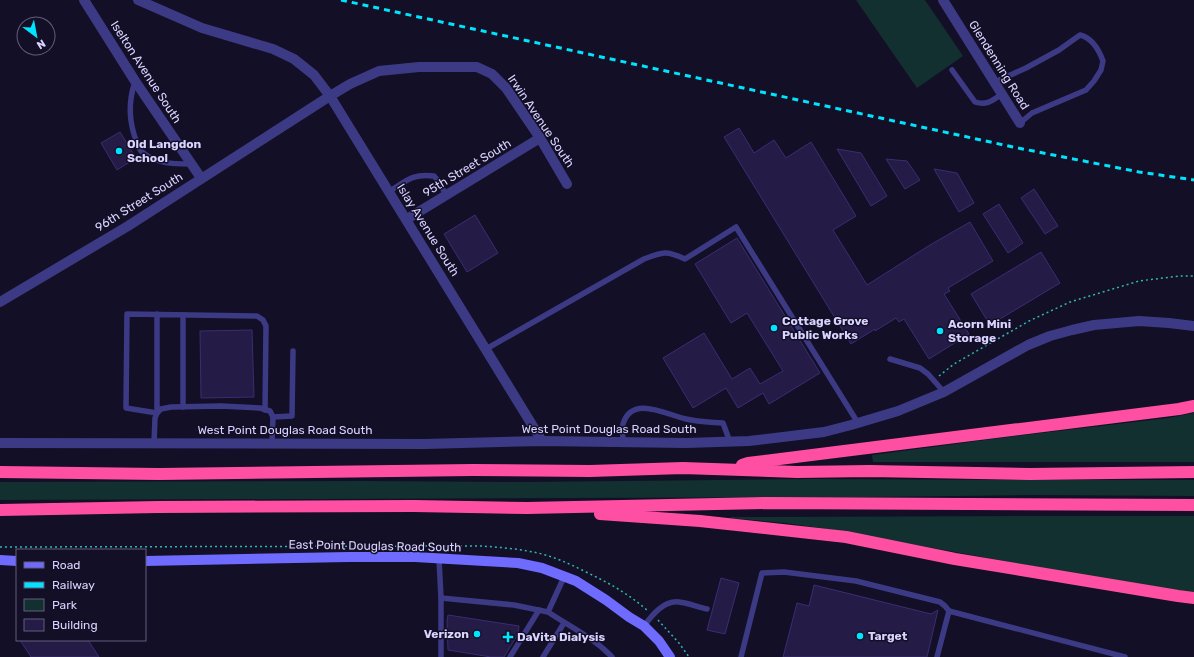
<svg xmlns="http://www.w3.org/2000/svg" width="1194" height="657" viewBox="0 0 1194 657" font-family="Rubik,sans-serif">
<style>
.green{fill:#12302f}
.building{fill:#241b47;stroke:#3b2d73}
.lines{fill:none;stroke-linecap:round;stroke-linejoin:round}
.path{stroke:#2fb8b0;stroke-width:1.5;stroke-dasharray:2 3;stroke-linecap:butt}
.lane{stroke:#3d3a85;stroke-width:5.5}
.street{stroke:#3d3a85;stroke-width:10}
.secondary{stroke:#6f6bff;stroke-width:10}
.highway{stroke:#ff4fa3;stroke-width:12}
.rail{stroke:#00e5ff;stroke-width:3;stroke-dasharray:6 5;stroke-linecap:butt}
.poi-dot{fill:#00e5ff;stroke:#130f26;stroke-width:1.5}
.labels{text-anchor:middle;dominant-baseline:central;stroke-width:3;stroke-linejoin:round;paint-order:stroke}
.street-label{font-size:12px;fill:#d9d4ff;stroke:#130f26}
.poi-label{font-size:12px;font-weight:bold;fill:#d9d4ff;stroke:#130f26;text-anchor:start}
</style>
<rect width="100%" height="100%" fill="#130f26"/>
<!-- green -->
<g class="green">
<path d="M856,0H925L963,56L917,88Z"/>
<path d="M1194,413V462H873L872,455L1000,438L1168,418Z"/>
<path d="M814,479L1031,480H1194V496L1033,495L871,497L0,500V482L365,481L527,482Z"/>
<path d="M1046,516H1194V593L1042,568L834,530L785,523L730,518L731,517Z"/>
</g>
<!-- building -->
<g class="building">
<path d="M739,128L754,153L774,140L786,158L811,142L856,216L833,230L867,285L930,245L970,222L993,261L948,288L950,291L944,294L969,334L929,359L904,319L899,322L896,318L875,331V329L851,344L724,137Z"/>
<path d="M120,132L136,158L117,170L101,143Z"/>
<path d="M837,149L861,153L887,196L871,206Z"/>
<path d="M886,159L907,161L920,180L905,189Z"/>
<path d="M934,169L957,173L974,203L959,212Z"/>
<path d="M1034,189L1058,226L1045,234L1021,198Z"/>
<path d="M999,204L1023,243L1008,253L983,214Z"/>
<path d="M475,215L498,253L467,272L444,234Z"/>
<path d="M737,238L820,373L769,404L763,393L738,408L726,388L693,408L663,358L704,333L732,379L750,368L760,384L783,371L747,313L731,323L695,264Z"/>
<path d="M1041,252L1060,283L990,325L971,294Z"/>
<path d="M252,330L254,397L201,398L200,331Z"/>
<path d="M721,578L739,583L725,634L707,630Z"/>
<path d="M814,585L931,614L938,610L927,657H783L797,603L809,606Z"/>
<path d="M448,615L519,626L518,634L504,657H491L448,650L447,620Z"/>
<path d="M20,640H88L99,657H31Z"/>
</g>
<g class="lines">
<!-- path -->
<g class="path">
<path d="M939,376L954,364L1029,321L1070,302L1139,281L1179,276H1194"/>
<path d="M0,547L480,546C499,547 519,549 538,553C555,557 570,564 586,572C609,583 629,594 648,611"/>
<path d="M658,620L679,643L689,657"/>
</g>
<!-- lane -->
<g class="lane">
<path d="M952,70L975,102C987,106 993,100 1002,94"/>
<path d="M135,82C128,102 129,123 137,143C138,146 139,149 141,151C155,164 174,164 191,164"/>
<path d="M995,82L1026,68L1059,50L1080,35C1092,38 1099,50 1103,61L1101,70L1094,81L1086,90L1032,113L1020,123"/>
<path d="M390,191C406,181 413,173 434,176L439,182L446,195"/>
<path d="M157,314V413L126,408L127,314C171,315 214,315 257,316L263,320L266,326L265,410"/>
<path d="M183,315V407"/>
<path d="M486,349L644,259C662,252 666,250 685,259L736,227L858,423"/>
<path d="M890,359L920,368L928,374L944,392"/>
<path d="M273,417L292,416L293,351"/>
<path d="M623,442C623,436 622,429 623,424C632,394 667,415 686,419C698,422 710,422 723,423L730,442"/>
<path d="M154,443L155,418L157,413L161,409L171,407L221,406L260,408L270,411L273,417L272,443"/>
<path d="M439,559L441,598L514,605L548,612"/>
<path d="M564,577L548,612C569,626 594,638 612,657"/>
<path d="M644,626C652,615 664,600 679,602C688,603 698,607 707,609"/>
<path d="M441,657V598"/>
<path d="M510,657L539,610"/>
<path d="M543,657L564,623"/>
<path d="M741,657L762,573L784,572L856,581L940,602L945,606L949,611"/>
<path d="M937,657L949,611L1125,657"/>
</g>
<!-- street -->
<g class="street">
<path d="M84,0L135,81L201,178"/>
<path d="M138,0L202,28L273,49L294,59L314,75L330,96L542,441"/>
<path d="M943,0L1020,123"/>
<path d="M407,219L540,138"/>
<path d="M0,302L128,226L330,96L350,84L379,71L419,67H477L492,74L506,88L540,138L567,184"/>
<path d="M0,443L424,444L542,441L686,443L749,441L824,432L851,425L898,411L944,392L1028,345L1050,336L1072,330L1094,325L1139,321L1169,323L1194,326"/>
</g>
<!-- secondary -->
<g class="secondary">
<path d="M0,560L17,561"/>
<path d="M145,561L349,557H415L518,563L542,568L576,581L606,600L629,617L644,626L659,641L670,657"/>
</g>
<!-- highway -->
<g class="highway">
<path d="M742,465L748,463L1179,409L1194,406"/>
<path d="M0,472L159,474L473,470L590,471L683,468L797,472L870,471L1030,474L1194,472"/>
<path d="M0,510L158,507L414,506L527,508L768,503L1194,505"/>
<path d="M600,514L700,521L846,537L955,559L1178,596L1194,598"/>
</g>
<!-- rail -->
<path class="rail" d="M341,0L1013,147L1139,172L1194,180"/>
</g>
<!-- markers -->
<g class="poi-dot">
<circle cx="119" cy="151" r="4"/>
<circle cx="774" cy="328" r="4"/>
<circle cx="940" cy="331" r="4"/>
<circle cx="477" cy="634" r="4"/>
<circle cx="860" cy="636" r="4"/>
<path d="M506 631h4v4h4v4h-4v4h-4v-4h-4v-4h4z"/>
</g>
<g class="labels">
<!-- street labels -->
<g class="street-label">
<text transform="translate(999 65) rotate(58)">Glendenning Road</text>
<text transform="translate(146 72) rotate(57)">Iselton Avenue South</text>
<text transform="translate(541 121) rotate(56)">Irwin Avenue South</text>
<text transform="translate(467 168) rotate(-31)">95th Street South</text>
<text transform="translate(139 202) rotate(-32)">96th Street South</text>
<text transform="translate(428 230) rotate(58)">Islay Avenue South</text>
<text x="609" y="429">West Point Douglas Road South</text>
<text x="285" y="430">West Point Douglas Road South</text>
<text transform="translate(375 546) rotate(1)">East Point Douglas Road South</text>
</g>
<!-- poi labels -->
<g class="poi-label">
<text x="127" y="144">Old Langdon<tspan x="127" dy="14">School</tspan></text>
<text x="782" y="321">Cottage Grove<tspan x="782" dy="14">Public Works</tspan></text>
<text x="948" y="324">Acorn Mini<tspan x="948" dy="14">Storage</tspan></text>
<text x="469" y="634" text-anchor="end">Verizon</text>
<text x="868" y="636">Target</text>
<text x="517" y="637">DaVita Dialysis</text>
</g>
</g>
<!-- legend -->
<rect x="16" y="549" width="130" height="92" fill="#130f26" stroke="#625e7d"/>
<rect x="24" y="562" width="20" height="6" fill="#6f6bff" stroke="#625e7d"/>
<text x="52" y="569" font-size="12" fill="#d9d4ff">Road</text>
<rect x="24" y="582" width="20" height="6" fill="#00e5ff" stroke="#625e7d"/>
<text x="52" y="589" font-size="12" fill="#d9d4ff">Railway</text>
<rect x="24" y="599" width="20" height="12" fill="#12302f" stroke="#625e7d"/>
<text x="52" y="609" font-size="12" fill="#d9d4ff">Park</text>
<rect x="24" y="619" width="20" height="12" fill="#241b47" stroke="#625e7d"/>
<text x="52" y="629" font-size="12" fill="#d9d4ff">Building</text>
<!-- north arrow -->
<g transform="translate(36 36) rotate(148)"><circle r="19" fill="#130f26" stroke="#625e7d"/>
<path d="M0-3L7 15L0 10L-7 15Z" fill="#00e5ff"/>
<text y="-6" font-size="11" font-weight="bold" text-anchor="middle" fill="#d9d4ff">N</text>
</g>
</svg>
